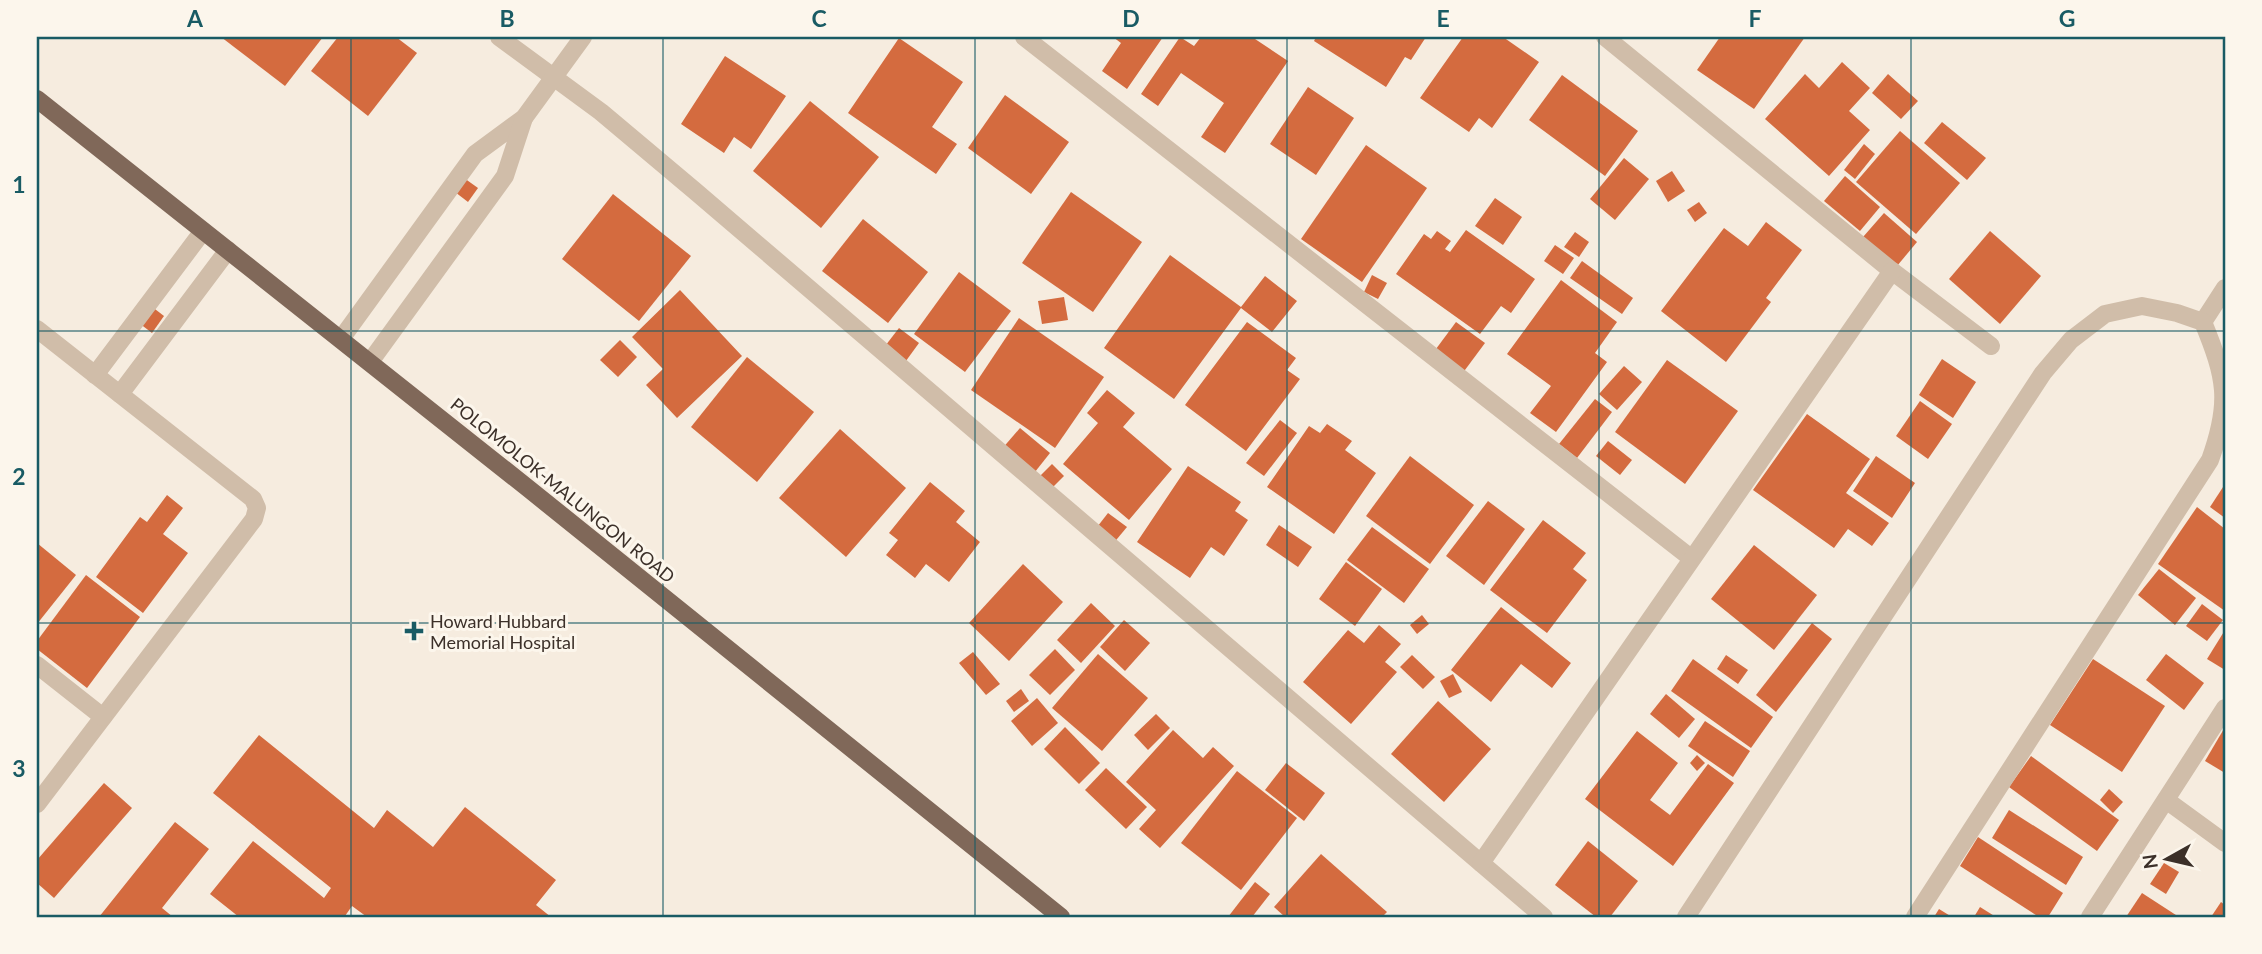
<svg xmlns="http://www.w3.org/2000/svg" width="2262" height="954" viewBox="0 0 2262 954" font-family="Lato,sans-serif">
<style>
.building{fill:#d46b3f}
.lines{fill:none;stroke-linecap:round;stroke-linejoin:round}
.minor{stroke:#d0bda9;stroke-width:18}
.major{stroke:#806859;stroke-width:18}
.grid{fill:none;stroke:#195b64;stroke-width:2;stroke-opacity:0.55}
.poi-dot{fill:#195b64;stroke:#fcf6ec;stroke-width:2.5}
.labels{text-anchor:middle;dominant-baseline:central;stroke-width:6;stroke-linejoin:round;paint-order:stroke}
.street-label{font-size:18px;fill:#3c3029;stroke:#fcf6ec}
.poi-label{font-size:18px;fill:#3c3029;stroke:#fcf6ec;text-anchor:start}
.neatline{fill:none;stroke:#195b64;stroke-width:2.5}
.grid-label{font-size:23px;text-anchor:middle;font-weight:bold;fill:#195b64}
</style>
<rect width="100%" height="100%" fill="#f6ecdf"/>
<!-- building -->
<g class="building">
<path d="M221,37H323L285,86Z"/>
<path d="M338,37H396L417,53L368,116L311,71Z"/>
<path d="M1113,37H1163L1127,89L1102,71L1121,43Z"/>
<path d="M1180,37L1194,46L1201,37H1252L1288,61L1225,153L1201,137L1224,103L1181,73L1158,106L1141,94Z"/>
<path d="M1316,37H1426L1411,60L1405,57L1386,87L1314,41Z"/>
<path d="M1463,37H1503L1539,62L1492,128L1479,118L1469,132L1420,98Z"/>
<path d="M1720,37H1805L1754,109L1697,70Z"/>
<path d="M899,38L963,82L932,127L957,144L936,174L848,113Z"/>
<path d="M725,56L786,96L751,149L734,137L724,153L681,124Z"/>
<path d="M1842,62L1870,88L1849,111L1870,130L1829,176L1765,119L1805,74L1819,88Z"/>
<path d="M1888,74L1918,101L1901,119L1872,93Z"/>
<path d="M1562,75L1638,131L1605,176L1529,120Z"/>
<path d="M1308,87L1354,118L1316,175L1270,144Z"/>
<path d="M1005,95L1069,142L1031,194L968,148Z"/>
<path d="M810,101L879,157L821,228L753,171Z"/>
<path d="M1942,122L1986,158L1967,180L1924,143Z"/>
<path d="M1900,131L1960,183L1916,234L1856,182Z"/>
<path d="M1864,144L1875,154L1855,179L1844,170Z"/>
<path d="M1366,145L1427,188L1362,282L1301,239Z"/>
<path d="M1624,158L1649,179L1615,220L1590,199Z"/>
<path d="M1672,171L1685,191L1668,202L1656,181Z"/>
<path d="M1845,176L1880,207L1860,231L1824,201Z"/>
<path d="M464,178L478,188L468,202L455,192Z"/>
<path d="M1071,192L1142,242L1093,312L1022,263Z"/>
<path d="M613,194L691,256L639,321L562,259Z"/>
<path d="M1495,198L1522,217L1503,245L1475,226Z"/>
<path d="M1699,202L1707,213L1695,222L1687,210Z"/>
<path d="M1884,213L1917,242L1897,266L1863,237Z"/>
<path d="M863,219L928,272L888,323L822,271Z"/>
<path d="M1766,222L1802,250L1766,298L1771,302L1726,362L1661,311L1724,228L1748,246Z"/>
<path d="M1466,230L1535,279L1511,313L1501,306L1480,334L1396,274L1424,234L1431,239L1437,231L1451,241L1445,249L1450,252Z"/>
<path d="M1990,231L2041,276L2000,324L1949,279Z"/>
<path d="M1575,232L1589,242L1579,257L1564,247Z"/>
<path d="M1555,245L1574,258L1563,274L1544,261Z"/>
<path d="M1170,255L1241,307L1265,276L1297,301L1272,332L1241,308L1174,399L1104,348Z"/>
<path d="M1582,261L1633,298L1622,314L1570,278Z"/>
<path d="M959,272L1011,311L965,372L914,334Z"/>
<path d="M1372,275L1387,283L1378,299L1364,292Z"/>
<path d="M1561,280L1617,322L1595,353L1607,362L1556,432L1530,413L1551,386L1507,354Z"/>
<path d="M680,290L742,356L677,418L646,385L663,369L632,337Z"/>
<path d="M1064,297L1068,320L1042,324L1038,301Z"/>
<path d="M151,306L164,316L152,333L139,323Z"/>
<path d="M1019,318L1104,377L1055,448L971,390Z"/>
<path d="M1247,322L1296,358L1287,370L1300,379L1246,451L1185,405Z"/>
<path d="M1456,322L1485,343L1462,374L1433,353Z"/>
<path d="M899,328L919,343L903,365L882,350Z"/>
<path d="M620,340L637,357L618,377L600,360Z"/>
<path d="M747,357L814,412L757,482L691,427Z"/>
<path d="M1942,359L1976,382L1953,418L1919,395Z"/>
<path d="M1667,360L1738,411L1685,484L1615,432Z"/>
<path d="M1624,366L1642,382L1617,410L1599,394Z"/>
<path d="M1107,390L1135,413L1123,427L1172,469L1129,520L1063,464L1098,423L1087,413Z"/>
<path d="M1595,399L1612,412L1577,458L1559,444Z"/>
<path d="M1920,401L1952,424L1928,459L1896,436Z"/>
<path d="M1807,414L1870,459L1846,493L1889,523L1872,546L1848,529L1834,548L1753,490Z"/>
<path d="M1280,420L1297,433L1264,476L1246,463Z"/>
<path d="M1327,424L1352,441L1345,450L1376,473L1334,534L1267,487L1309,426L1320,433Z"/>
<path d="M1020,428L1050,453L1031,477L1001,450Z"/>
<path d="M840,429L906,488L846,557L779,498Z"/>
<path d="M1608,441L1632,460L1620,475L1596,456Z"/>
<path d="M1410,456L1474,505L1430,564L1366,516Z"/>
<path d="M1876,456L1915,483L1892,518L1853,491Z"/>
<path d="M1052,464L1064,476L1049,491L1037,479Z"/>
<path d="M1188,466L1241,502L1235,511L1248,520L1224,556L1211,547L1190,578L1137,542Z"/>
<path d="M930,482L965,511L956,522L980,542L949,582L926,564L915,578L886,555L898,540L889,533Z"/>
<path d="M2225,484V518L2210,507Z"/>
<path d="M167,495L183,508L163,534L188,553L143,613L96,577L140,517L147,522Z"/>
<path d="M1488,501L1525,529L1484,585L1446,556Z"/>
<path d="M2197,507L2225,529V611L2158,564Z"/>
<path d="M1108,513L1127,527L1112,545L1094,531Z"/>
<path d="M1543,520L1586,553L1573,569L1587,580L1547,633L1490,590Z"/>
<path d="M1279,525L1312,547L1298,567L1266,545Z"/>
<path d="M1372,527L1429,569L1404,603L1347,560Z"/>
<path d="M37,543L76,575L37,624Z"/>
<path d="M1754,545L1817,595L1774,650L1711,599Z"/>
<path d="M1346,562L1382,589L1355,626L1319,599Z"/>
<path d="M1023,564L1063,602L1009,661L969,623Z"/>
<path d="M2159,569L2196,598L2175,625L2138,595Z"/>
<path d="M86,575L140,617L87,688L37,649V641Z"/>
<path d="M1091,603L1115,626L1081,663L1057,640Z"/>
<path d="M2202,604L2223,620L2207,641L2186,626Z"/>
<path d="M1501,607L1571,663L1552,688L1521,664L1491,702L1451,670Z"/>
<path d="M1422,615L1429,624L1417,634L1410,625Z"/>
<path d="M1124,620L1150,643L1125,671L1100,647Z"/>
<path d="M1812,623L1832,639L1776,712L1756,695Z"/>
<path d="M1379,625L1401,644L1385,662L1397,672L1351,724L1303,682L1348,630L1364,643Z"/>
<path d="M2225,630V670L2207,659Z"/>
<path d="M1055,649L1075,670L1050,695L1029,675Z"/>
<path d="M973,652L1000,684L986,695L959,663Z"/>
<path d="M1098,654L1148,698L1102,751L1052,708Z"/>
<path d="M2166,654L2204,683L2184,710L2146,680Z"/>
<path d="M1412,655L1435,677L1423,689L1400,667Z"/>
<path d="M1726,655L1748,670L1738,684L1717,669Z"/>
<path d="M1693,659L1773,717L1751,748L1671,691Z"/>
<path d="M2093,659L2165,706L2122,772L2050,725Z"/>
<path d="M1453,674L1462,692L1449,698L1440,681Z"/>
<path d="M1021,689L1029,701L1014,712L1006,701Z"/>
<path d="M1666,694L1695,719L1679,738L1650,714Z"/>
<path d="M1037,698L1058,723L1032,746L1011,721Z"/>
<path d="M1438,701L1491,749L1444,802L1391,754Z"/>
<path d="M1156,714L1170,728L1148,750L1134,735Z"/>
<path d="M1705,721L1750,751L1733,777L1688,746Z"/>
<path d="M1065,727L1100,763L1079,784L1044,749Z"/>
<path d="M2225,727V773L2205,761Z"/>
<path d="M1173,730L1203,758L1213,747L1234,766L1160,848L1139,829L1156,810L1126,782Z"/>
<path d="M1637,731L1678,763L1650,800L1670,815L1708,764L1734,783L1673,866L1585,799Z"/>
<path d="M259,735L374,828L387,810L433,847L465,807L556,880L536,905L551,917H367L352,906L345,916L347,917H239L210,894L253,841L324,898L331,888L213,793Z"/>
<path d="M1697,755L1705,763L1697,771L1690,763Z"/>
<path d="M2031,756L2119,820L2097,851L2009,787Z"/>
<path d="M1286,763L1325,793L1304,821L1265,790Z"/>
<path d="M1106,768L1147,807L1126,829L1085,790Z"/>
<path d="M1237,771L1297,818L1241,890L1181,843Z"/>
<path d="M104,783L132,808L54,898L37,883V860Z"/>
<path d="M2109,789L2123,802L2113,813L2100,800Z"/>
<path d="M2009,810L2083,857L2066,885L1992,838Z"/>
<path d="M175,822L209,849L162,908L173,917H99Z"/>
<path d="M1978,837L2063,893L2048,917H2039L1960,866Z"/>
<path d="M1588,841L1638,881L1610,917H1596L1555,885Z"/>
<path d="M1321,854L1387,912L1382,917H1285L1274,907Z"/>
<path d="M2164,863L2179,872L2166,894L2150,884Z"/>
<path d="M1255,882L1270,894L1252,917H1228Z"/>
<path d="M2142,893L2179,917H2126Z"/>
<path d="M2221,902L2225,905V917H2211Z"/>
<path d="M1980,907L1996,917H1974Z"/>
<path d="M1939,909L1952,917H1934Z"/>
</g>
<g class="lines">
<!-- minor -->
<g class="minor">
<path d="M499,37L601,112L695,191L1544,917"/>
<path d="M1024,37L1691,558"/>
<path d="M1605,37L1892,271L1991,346"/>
<path d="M2203,322L2225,288"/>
<path d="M37,329L253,499L257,508L254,519L37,804"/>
<path d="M341,339L475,154L524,118L583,37"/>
<path d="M370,362L505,176L524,118"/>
<path d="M95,375L203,231"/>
<path d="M120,394L228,250"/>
<path d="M37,665L103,717"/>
<path d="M2166,800L2225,843"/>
<path d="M1481,863L1892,271"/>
<path d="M1686,917L2043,373L2071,340L2105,314L2142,306L2177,313L2203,322C2226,378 2231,402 2210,460L1915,917"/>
<path d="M2090,917L2225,708"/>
</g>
<!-- major -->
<path class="major" d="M37,99L529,489L1061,917"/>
</g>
<!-- grid -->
<path class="grid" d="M351,37V917M663,37V917M975,37V917M1287,37V917M1599,37V917M1911,37V917M37,331H2225M37,623H2225"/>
<!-- markers -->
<path class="poi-dot" d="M410.5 620.5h7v7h7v7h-7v7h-7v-7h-7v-7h7z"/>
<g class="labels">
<!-- street labels -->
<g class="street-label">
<text transform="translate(563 490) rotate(39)">POLOMOLOK-MALUNGON ROAD</text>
</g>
<!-- poi labels -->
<g class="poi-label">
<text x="430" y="621">Howard Hubbard<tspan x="430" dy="21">Memorial Hospital</tspan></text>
</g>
</g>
<!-- border -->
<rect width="2262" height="954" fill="none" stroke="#fcf6ec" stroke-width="77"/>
<!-- north arrow -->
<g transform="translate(2167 859) rotate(262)" stroke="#fcf6ec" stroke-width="5" paint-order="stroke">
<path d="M0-5L12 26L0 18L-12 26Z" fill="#3c3029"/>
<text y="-10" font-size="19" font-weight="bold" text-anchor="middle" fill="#3c3029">N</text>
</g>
<rect x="38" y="38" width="2186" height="878" class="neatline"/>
<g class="grid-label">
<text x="195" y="27">A</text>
<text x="507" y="27">B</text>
<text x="819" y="27">C</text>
<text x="1131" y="27">D</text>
<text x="1443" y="27">E</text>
<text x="1755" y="27">F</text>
<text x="2067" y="27">G</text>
<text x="19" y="193">1</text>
<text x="19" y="485">2</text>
<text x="19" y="777">3</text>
</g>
</svg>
